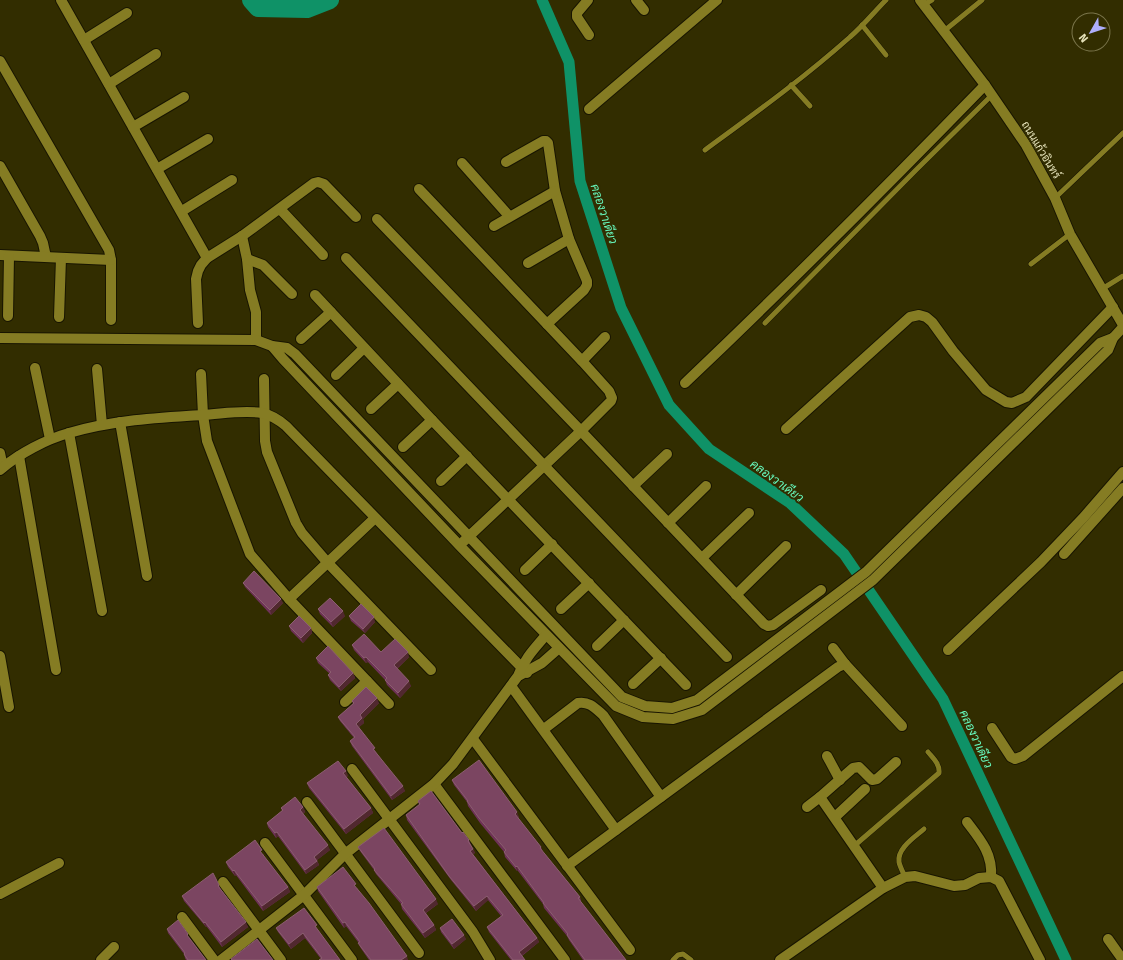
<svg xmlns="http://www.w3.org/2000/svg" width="1123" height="960" viewBox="0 0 1123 960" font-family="'Fira Sans',Sarabun,sans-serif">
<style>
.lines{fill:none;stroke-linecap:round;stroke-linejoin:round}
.canal{stroke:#0f9267;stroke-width:11}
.river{stroke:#0f9267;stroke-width:18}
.lane-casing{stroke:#181500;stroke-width:6}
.street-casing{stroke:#181500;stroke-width:12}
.lane{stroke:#857c23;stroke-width:5}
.street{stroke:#857c23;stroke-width:10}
.wall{fill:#6e3256}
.shaded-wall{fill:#51282f}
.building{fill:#7b4561;stroke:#8b5e6f}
.labels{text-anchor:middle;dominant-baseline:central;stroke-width:4;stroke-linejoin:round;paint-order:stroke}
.street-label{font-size:11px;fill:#e5e2b9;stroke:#322d00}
.water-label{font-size:12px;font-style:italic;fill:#67fabe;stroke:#322d00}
</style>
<rect width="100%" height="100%" fill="#322d00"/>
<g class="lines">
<!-- canal -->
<path class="canal" d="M542,0L569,62L580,181L621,308L669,405L709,449L790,503L844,554L943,699L1066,960"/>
<!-- river -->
<path class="river" d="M251,0L258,8L307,9L330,0"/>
<!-- lane casing -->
<g class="lane-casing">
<g id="lane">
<path d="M923,5L932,0"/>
<path d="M862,25L886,55"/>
<path d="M944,31L982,0"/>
<path d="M791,85L810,106"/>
<path d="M705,150C754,114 804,78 850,37C863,26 874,12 886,0"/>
<path d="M1055,198L1123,133"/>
<path d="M1031,264L1070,234"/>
<path d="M1102,289L1123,276"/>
<path d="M765,323L916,170L992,95"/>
<path d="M854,846L939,773C940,764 933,758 928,752"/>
<path d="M905,877C903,872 900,867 899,862C897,848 915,837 924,829"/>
<path d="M673,960L678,955L683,954L691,960"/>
</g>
</g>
<!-- street casing -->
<g class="street-casing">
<g id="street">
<path d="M61,0L207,258"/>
<path d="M588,0L577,13V17L589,35"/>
<path d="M636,0L644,10"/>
<path d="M920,0L985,85L1026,145L1055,198L1070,234L1123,325"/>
<path d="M84,40L127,13"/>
<path d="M0,61L109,250L111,260V320"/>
<path d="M109,84L156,54"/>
<path d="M589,109L717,0"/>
<path d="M133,127L184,97"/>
<path d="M506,162L543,141H546L548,143L555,191L569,239L587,281V285L584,290L547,324"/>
<path d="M462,163L509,216"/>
<path d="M0,166L40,236L43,243L46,257"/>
<path d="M157,169L208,139"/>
<path d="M419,189L582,361L609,391L612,398L611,401L581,431L464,541"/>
<path d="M280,209L323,255"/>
<path d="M182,211L232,180"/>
<path d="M377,219L581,431L764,624L768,626L773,625L821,590"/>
<path d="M494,226L555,191"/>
<path d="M242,236L247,259L250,290L256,312V340"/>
<path d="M0,255L111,260"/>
<path d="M346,258L727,657"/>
<path d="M247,259L263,265L292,294"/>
<path d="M528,263L569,239"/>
<path d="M315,295L432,420L686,685"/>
<path d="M8,316L9,256"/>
<path d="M59,317L61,258"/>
<path d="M198,323L196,279L198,271L201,265L207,258L242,236L314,183L318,182L324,184L356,217"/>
<path d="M0,338L256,340L272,346L287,348L295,354L622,697L645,706L672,708L697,700L866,572L1100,343L1113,338"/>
<path d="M301,339L331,312"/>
<path d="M272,346L283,359L460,546L616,706L643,717L673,719L702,710L873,580L1108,350L1113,338L1123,327"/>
<path d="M582,361L605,337"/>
<path d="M35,368L50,439"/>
<path d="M97,369L102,425"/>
<path d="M201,374L203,415L207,441L250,554L289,599L389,704"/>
<path d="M336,375L364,348"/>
<path d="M264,379L265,441L267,452L296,523L302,533L327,562L431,670"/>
<path d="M685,383C787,286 887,186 985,85"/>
<path d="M371,409L398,384"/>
<path d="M120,422L147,576"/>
<path d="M786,429L910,317L919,315L926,317L932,322L953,351L986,390L1006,402L1012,403L1026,397L1113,307"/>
<path d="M69,433L102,611"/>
<path d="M403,447L432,420"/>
<path d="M0,453L3,467"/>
<path d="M19,456L56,670"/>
<path d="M0,470C18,454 47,439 69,433C112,420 158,418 202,415C222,414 242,410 262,413C271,415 279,420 286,426L527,673"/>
<path d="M441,481L467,456"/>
<path d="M633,486L667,454"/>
<path d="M668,523L706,486"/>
<path d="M1064,554L1123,488"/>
<path d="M702,558L749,513"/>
<path d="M525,570L552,544"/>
<path d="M736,595L786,546"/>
<path d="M289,599L375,518"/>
<path d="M561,609L589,583"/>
<path d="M597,646L624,620"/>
<path d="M833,648L845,664L902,726"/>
<path d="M948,650L1041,562L1083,518L1123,472"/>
<path d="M0,656L9,707"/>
<path d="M520,675L542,663L559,648"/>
<path d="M633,684L661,658"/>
<path d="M511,686L616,830"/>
<path d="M345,702L367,681"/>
<path d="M992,728L1011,757L1015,759L1023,756L1123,676"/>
<path d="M544,729L578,703C589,701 595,708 603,715L661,797"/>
<path d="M473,739L630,950"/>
<path d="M827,756L840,780"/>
<path d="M352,769L473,932L490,960"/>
<path d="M434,784L565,960"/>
<path d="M307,802L419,953"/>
<path d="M807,807L820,797"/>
<path d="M835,817L865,789"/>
<path d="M967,822C980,839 993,854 991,877"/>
<path d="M265,843L352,960"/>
<path d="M567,866L838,667L845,664"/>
<path d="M223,882L281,960"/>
<path d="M883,888L820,797L853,768L859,767L872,780L877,779L896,762"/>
<path d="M0,894L59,863"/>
<path d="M182,917L214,960"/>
<path d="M1108,939L1123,960"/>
<path d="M101,960L114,947"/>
<path d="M221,960L304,895L345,854L434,784L453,764L518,676C524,659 535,648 546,635"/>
<path d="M780,960L883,888L905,877L915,876L954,886L965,885L979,878L991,877L999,881L1040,960"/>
</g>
</g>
<!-- lane -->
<use href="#lane" class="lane"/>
<!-- street -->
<use href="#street" class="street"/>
</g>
<!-- wall -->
<g class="wall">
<path d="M243,583L283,603L271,615L245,587Z"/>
<path d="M318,609L345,616L333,627L320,614Z"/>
<path d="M349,616L375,622L365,633L351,621Z"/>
<path d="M289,626L311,628L312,633L303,643L291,631Z"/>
<path d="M352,645L381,652L409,657L397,669L411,686L400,698L387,685L385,680L368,662L366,663L354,650Z"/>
<path d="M316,658L353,673L355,678L341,691L330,680L328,675L330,674L318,663Z"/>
<path d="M352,701L379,703L363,719L364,723L359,727L376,752L405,791L392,800L352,746L350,741L354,738L340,721L338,717L353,704Z"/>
<path d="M348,776L346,777L371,808L373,813L346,834L309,788L307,783Z"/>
<path d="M452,780L519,817L518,818L541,847L543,852L580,897L581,901V902L626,960H583L569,940L567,936L544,908L543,904L518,871H517L505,857L504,852L480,823L468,806L467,802L454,785Z"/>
<path d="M418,801L462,833L469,840L471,845L475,853L473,854L537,938L539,942L522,956L525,960H511L489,932L487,927L501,916L488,900L476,911L451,880L407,820L406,815L419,805Z"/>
<path d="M303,807L305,812L303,814L330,850L317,860L319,865L306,874L278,836L276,838L268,827L267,823L282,811L281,808Z"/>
<path d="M358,847L438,904L426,913L434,925L436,930L425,938L402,909L401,904L376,874L374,870L360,851Z"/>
<path d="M264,854L263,855L288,887L290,892L263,911L236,875L235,876L228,867L226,862Z"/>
<path d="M219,885L220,888L248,927L222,947L207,927H206L184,901L182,896Z"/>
<path d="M317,887L357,888L408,960H369L360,947L358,942L346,926L344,928L318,891Z"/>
<path d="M276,928L318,929V930L340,960L321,959L305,938L291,949L278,932Z"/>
<path d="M440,928L466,939L454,949L441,932Z"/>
<path d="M167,929L189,938L206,960H186L185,958L184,954L168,933Z"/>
</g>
<!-- shaded-wall -->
<g class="shaded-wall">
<path d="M281,599L283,603L271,615L270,610Z"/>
<path d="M343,611L345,616L333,627L331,622Z"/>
<path d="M374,617L375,622L365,633L363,629Z"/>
<path d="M311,628L312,633L303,643L301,638Z"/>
<path d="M408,652L409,657L395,670L394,665Z"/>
<path d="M366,657L368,662L366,663L364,658Z"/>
<path d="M353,673L355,678L341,691L339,687Z"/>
<path d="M409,681L411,686L400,698L398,693Z"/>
<path d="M377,698L379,703L363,719L364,723L358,728L356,724L360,715Z"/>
<path d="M346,771L348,776L345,778L343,773Z"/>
<path d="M403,786L405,791L392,800L391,796Z"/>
<path d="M303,807L305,812L301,815L300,810Z"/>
<path d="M371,808L373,813L346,834L344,829Z"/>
<path d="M517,812L519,817L517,818L515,814Z"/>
<path d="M277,832L278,836L276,838L275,833Z"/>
<path d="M328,845L330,850L316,861L314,857Z"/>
<path d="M473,849L475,853L472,855L470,851Z"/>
<path d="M317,861L319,865L306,874L305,870Z"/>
<path d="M517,866L518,871H517L516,867Z"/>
<path d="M234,870L236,875L235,876L233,871Z"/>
<path d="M288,887L290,892L263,911L262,906Z"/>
<path d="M487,896L488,900L476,911L474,906Z"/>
<path d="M436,899L438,904L424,914L423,910Z"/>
<path d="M205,922L207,927H206L204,923Z"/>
<path d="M246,922L248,927L222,947L221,942Z"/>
<path d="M345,922L346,926L344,928L343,923Z"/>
<path d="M434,925L436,930L425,938L423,933Z"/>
<path d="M303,933L305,938L291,949L289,944Z"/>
<path d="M464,935L466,939L454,949L452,944Z"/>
<path d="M537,938L539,942L521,956L519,952Z"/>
<path d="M407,956L408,960H401Z"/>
</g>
<!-- building -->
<g class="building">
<path d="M254,571L281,599L270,610L243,583Z"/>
<path d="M330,598L343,611L331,622L318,609Z"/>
<path d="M361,604L374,617L363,629L349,616Z"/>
<path d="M299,616L311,628L301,638L289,626Z"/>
<path d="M364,634L381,652L395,639L408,652L394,665L409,681L398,693L385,680L387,678L366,657L364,658L352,645Z"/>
<path d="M328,646L353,673L339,687L328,675L331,672L316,658Z"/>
<path d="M366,687L377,698L360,715L362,718L356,724L375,748L373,749L403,786L391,796L350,741L355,737L338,717L354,703L352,701Z"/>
<path d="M479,760L517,812L515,814L541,847L540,848L580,897L578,898L626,960H585L567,935L568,934L543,903H544L517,866L516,867L504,852L506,850L479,818L467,801H468L452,780Z"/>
<path d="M338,761L346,771L343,773L371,808L344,829L307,783Z"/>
<path d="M431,791L462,833L463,832L469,840L468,841L473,849L470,851L537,938L519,952L525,960H513L487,927L503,915L487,896L474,906L449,876L406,815L420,804L418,801Z"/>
<path d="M295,797L303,807L300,810L328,845L314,857L317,861L305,870L277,832L275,833L267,823L283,810L281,808Z"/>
<path d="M384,828L436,899L423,910L434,925L423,933L401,904L403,903L374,870L375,869L358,847Z"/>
<path d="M255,840L262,850L260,851L288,887L262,906L234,870L233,871L226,862Z"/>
<path d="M343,867L356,884L354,885L369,903L407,956L401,960H371L358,943L360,942L345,922L343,923L317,887Z"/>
<path d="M213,873L219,885L218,886L246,922L221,942L205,922L204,923L182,896Z"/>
<path d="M304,908L317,925L315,926L340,960H319L322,958L303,933L289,944L276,928Z"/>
<path d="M452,919L464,935L452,944L440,928Z"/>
<path d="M178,920L188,934L187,935L206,960H188L184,954L185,953L167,929Z"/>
<path d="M257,939L273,960H232L231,959Z"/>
</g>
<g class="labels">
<!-- street labels -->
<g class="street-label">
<text transform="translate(1041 150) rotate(59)">ถนนแก้วอินทร์</text>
</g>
<!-- water labels -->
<g class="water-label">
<text transform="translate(604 214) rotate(72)">คลองวาเดียว</text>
<text transform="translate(777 481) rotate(36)">คลองวาเดียว</text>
<text transform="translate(976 739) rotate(65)">คลองวาเดียว</text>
</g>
</g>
<!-- north arrow -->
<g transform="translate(1091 32) rotate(231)"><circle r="19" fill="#322d00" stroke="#7a754a"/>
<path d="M0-3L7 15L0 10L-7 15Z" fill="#aeaefb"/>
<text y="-6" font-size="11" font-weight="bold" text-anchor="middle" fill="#e5e2b9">N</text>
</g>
</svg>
